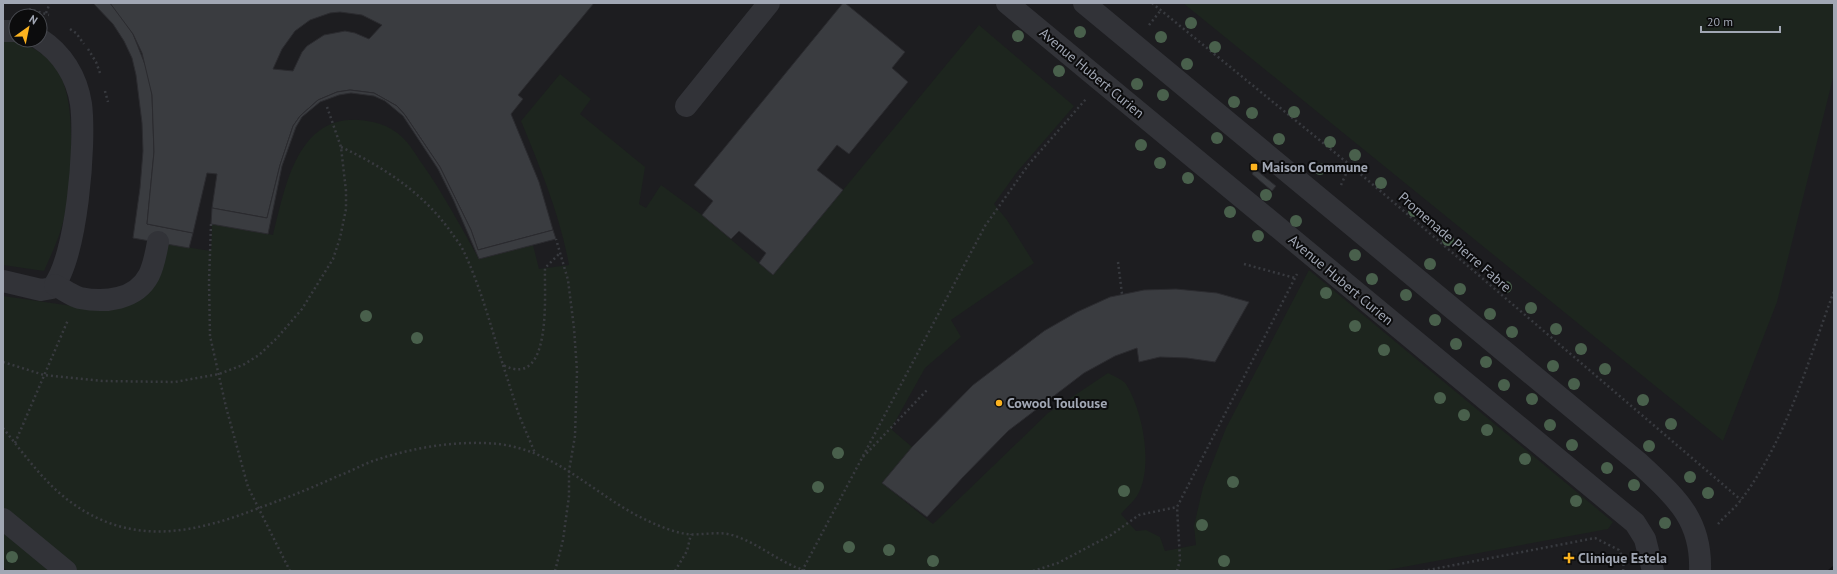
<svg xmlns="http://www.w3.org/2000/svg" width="1837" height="574" viewBox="0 0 1837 574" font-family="'PT Sans',sans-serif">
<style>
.built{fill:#1d1d20;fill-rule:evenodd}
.green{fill:#1d251e}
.building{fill:#3a3c40;stroke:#2b2b2f;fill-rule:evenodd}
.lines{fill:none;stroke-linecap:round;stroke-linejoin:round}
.path{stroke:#383a3f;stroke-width:2.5;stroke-dasharray:2 3;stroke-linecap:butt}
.minor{stroke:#323338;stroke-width:22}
.tree{fill:#49604c}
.poi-dot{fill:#fcb31f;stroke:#0c0c0d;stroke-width:1.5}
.labels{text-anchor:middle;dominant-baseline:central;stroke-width:4;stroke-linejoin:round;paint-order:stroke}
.street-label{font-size:14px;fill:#a1a7b4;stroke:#0c0c0d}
.poi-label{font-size:14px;font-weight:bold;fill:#a1a7b4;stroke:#0c0c0d;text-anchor:start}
</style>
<rect width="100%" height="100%" fill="#111113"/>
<!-- built -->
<path class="built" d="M3,3H1834V565L1827,571H3ZM16,16H40V40H16Z"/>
<!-- green -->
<g class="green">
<path d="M1183,3H1834V74L1777,302L1723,441Z"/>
<path d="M979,25L1074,106L1017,172L994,204L1007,220L1034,263L951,320L961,337L925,368L891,429L912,447L882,483L933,524L1048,413L1108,373C1114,376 1123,380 1126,384C1143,411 1154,468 1137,496C1133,502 1126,508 1121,514L1136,531L1146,530L1160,537L1165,551L1196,545L1194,526L1203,487L1226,428L1309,270L1613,522L1608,529L1382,571H77L3,510V296L86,308L120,305L166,244L211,251L212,224L273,235C285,189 296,116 359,120C373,121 389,125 401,136C410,144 416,155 423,165C444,195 461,227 479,259L533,245L539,269L569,265C560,215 540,167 521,121L560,74L591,99L580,114L645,167L639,204L646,208L661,185L702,215L773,275Z"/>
<path d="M3,40C26,41 49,54 60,75C77,107 71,179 65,214C61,234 52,253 44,271L3,265Z"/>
<path d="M3,530L53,571H8L3,567Z"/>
</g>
<!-- building -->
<g class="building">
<path d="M93,3H110L121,16L133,34L148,72L152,95L154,152L147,224L193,233L189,248L133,238L140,188L143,151L142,123L136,75L132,58L124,41L113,24Z"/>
<path d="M110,3H594L518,95L523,99L511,114L539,182L553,230L478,250L471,230L440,167L405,115L397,106L374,93L350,90L337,92L318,100L300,116L293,126L280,165L267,218L212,208L217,174L207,173L193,233L147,224L154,152L152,95L142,53L133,34ZM340,12L362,15L382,25L369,39L355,33L345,31L324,35L307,46L302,52L293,71L273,69L282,49L295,31L310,20L330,13Z"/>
<path d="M843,3H845L905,52L892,68L908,82L849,154L837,145L817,170L843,190L773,275L759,263L766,253L739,231L731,239L702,215L713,201L694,185Z"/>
<path d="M350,90L374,93L397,106L405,115L440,167L471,230L478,250L553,230L556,239L479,259L453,199L438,169L403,116L385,101L374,96L351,93L339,95L320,102L302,117L296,127L282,166L268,234L211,224L212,208L267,218L280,165L293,126L300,116L318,100L337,92Z"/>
<path d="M1255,169L1276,186L1272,191L1252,174Z"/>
<path d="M1176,289L1217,293L1249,302L1215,362L1187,358L1160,357L1139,362L1137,348L1115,356L1084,373L1008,431L963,477L927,517L882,483L912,447L973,385L1044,331L1077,312L1110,297L1144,290Z"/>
</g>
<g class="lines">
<!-- path -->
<g class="path">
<path d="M1152,3L1350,165L1741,500"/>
<path d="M29,9L49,15"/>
<path d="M46,13L50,3"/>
<path d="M1149,25L1161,10"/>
<path d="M70,29L76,33L84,44"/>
<path d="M88,49L96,62L100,73"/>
<path d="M105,91L108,102"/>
<path d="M341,147C384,167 423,193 451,232C455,238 461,245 464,252C481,288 491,327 503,365C553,391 544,293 545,268L559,254"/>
<path d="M1341,185L1350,165"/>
<path d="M211,224L209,282L210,336L226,407L248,487L290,571"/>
<path d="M1118,262L1122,294"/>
<path d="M1244,264L1295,278"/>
<path d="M3,362L44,375L102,381L175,382L219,374L243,365L259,355L277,338L302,309L333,259L340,238L346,209V191L341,147L327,107"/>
<path d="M503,365L519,415L535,453"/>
<path d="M3,428C24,454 45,484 72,503C133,547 195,533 259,508C286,498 312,488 338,476C352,471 365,463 379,459C415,447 461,440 498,444C553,450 590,490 636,515C652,523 669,531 686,534C702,536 719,530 735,536C760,544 781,564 807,571"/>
<path d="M15,443L68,320"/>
<path d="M863,457L928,389"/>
<path d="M1718,524C1725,516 1734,509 1741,500C1787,439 1808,361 1834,291"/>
<path d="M555,571L563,540L569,496V471L575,436L577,371L574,328L568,280L556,239"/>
<path d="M675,571L687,551L691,534"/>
<path d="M802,571L985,226L1029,164L1086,99"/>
<path d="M1033,571L1058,563L1111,535L1139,515L1177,507"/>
<path d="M1177,571L1180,560L1177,507L1297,274"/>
<path d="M1423,571L1595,538L1619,550L1623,558"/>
<path d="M1623,571L1624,558"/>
</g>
<!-- minor -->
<g class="minor">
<path d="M1007,3L1635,523L1645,539L1653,571"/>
<path d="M1084,3L1639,463C1674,496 1702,518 1700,571"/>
<path d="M3,31H16"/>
<path d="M686,106L769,3"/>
<path d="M3,281L41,290L52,288C77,259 86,143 81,104C77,77 62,53 40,39"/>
<path d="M55,285C63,289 72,296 80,298C105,303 136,300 149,275C154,265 156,253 158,242"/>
<path d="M3,519L66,571"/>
</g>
</g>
<!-- trees -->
<g class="tree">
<circle cx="1191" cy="23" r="6"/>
<circle cx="1080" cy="32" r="6"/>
<circle cx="1018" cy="36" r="6"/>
<circle cx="1161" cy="37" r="6"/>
<circle cx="1215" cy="47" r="6"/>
<circle cx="1187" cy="64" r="6"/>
<circle cx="1059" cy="71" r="6"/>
<circle cx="1137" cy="84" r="6"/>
<circle cx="1163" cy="95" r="6"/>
<circle cx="1234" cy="102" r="6"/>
<circle cx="1294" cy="112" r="6"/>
<circle cx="1252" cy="113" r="6"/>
<circle cx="1217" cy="138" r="6"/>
<circle cx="1279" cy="139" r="6"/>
<circle cx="1330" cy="142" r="6"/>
<circle cx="1141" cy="145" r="6"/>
<circle cx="1355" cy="155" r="6"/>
<circle cx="1160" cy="163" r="6"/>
<circle cx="1320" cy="169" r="6"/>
<circle cx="1188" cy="178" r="6"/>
<circle cx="1381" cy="183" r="6"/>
<circle cx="1266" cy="195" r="6"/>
<circle cx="1414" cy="211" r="6"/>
<circle cx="1230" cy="212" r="6"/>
<circle cx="1296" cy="221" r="6"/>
<circle cx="1258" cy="236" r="6"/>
<circle cx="1448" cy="240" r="6"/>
<circle cx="1355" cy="255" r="6"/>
<circle cx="1430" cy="264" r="6"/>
<circle cx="1372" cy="279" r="6"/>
<circle cx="1506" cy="287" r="6"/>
<circle cx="1460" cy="289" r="6"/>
<circle cx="1326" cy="293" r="6"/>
<circle cx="1406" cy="295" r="6"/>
<circle cx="1531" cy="308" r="6"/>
<circle cx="1490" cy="314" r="6"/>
<circle cx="366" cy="316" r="6"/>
<circle cx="1435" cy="320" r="6"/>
<circle cx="1355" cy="326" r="6"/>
<circle cx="1556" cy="329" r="6"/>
<circle cx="1512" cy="332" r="6"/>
<circle cx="417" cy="338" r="6"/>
<circle cx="1456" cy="344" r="6"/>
<circle cx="1581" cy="349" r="6"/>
<circle cx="1384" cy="350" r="6"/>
<circle cx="1486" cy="362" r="6"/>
<circle cx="1553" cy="366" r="6"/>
<circle cx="1605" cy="369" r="6"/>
<circle cx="1574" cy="384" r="6"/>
<circle cx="1504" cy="385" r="6"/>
<circle cx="1440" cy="398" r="6"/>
<circle cx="1532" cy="399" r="6"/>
<circle cx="1643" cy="400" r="6"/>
<circle cx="1464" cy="415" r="6"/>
<circle cx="1671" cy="424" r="6"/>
<circle cx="1550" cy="425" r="6"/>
<circle cx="1487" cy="430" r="6"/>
<circle cx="1572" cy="445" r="6"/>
<circle cx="1649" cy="446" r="6"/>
<circle cx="838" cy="453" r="6"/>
<circle cx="1525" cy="459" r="6"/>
<circle cx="1607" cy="468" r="6"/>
<circle cx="1690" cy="477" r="6"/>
<circle cx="1233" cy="482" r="6"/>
<circle cx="1634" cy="485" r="6"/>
<circle cx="818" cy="487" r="6"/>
<circle cx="1124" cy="491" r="6"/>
<circle cx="1708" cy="493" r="6"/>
<circle cx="1576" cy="501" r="6"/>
<circle cx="1665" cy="523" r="6"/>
<circle cx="1202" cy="525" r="6"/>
<circle cx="849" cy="547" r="6"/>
<circle cx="889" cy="550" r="6"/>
<circle cx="12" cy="557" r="6"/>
<circle cx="933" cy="561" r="6"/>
<circle cx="1224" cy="561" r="6"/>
</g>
<!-- markers -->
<g class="poi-dot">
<rect x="1250" y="163" width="8" height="8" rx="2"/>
<circle cx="999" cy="403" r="4"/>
<path d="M1567 552h4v4h4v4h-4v4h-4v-4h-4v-4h4z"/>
</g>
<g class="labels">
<!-- street labels -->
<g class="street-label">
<text transform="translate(1092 73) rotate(40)">Avenue Hubert Curien</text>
<text transform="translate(1455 242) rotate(41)">Promenade Pierre Fabre</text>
<text transform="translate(1341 280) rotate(40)">Avenue Hubert Curien</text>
</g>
<!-- poi labels -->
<g class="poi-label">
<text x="1262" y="167">Maison Commune</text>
<text x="1007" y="403">Cowool Toulouse</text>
<text x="1578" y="558">Clinique Estela</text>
</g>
</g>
<!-- border -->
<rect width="1837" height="574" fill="none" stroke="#a1a7b4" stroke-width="8"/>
<!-- north arrow -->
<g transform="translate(28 28) rotate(33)"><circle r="19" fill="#0c0c0d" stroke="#484a50"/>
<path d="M0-3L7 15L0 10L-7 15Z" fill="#fcb31f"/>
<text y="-6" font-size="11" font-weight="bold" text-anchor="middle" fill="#a1a7b4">N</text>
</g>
<!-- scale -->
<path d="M1701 26v6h79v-6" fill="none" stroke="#a1a7b4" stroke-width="2"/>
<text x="1707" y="26" font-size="12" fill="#a1a7b4" stroke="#0c0c0d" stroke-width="3" paint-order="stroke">20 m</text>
</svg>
